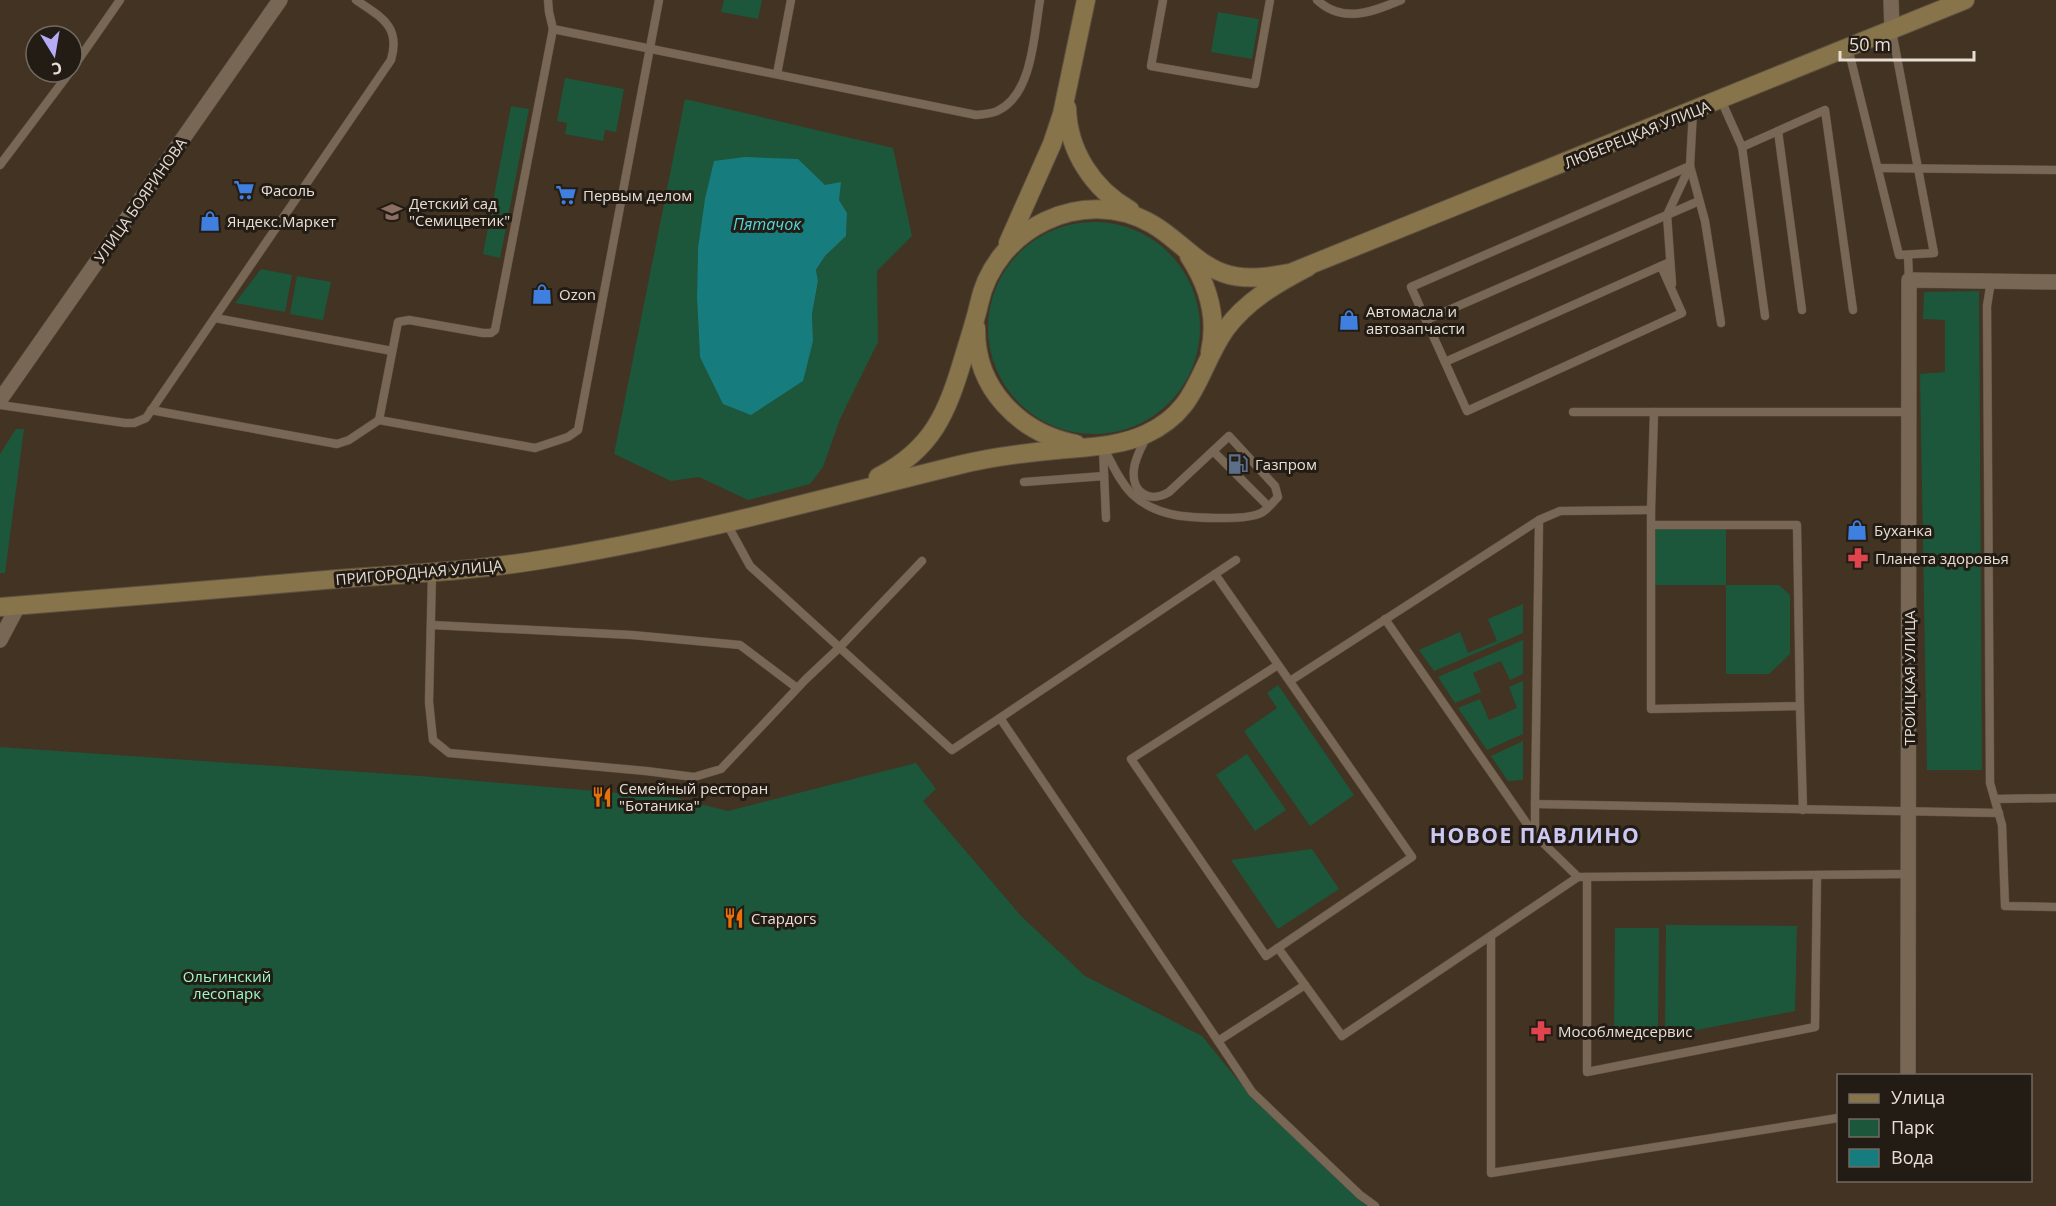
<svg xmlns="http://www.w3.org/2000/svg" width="2056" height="1206" viewBox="0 0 2056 1206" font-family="'Open Sans',sans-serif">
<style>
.green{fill:#1c573b;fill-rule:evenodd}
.water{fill:#177c7e}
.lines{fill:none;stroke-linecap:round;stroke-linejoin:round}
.lane-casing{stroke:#5e5143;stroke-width:9}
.street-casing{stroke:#5e5143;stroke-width:16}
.secondary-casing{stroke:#5e5143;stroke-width:20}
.lane{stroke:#786755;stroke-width:8}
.street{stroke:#786755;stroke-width:15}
.secondary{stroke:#88744a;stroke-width:18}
.labels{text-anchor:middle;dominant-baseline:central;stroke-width:6;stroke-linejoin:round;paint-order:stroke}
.street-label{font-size:15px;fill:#e8ded4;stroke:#231c15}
.poi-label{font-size:15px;fill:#e8ded4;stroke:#231c15;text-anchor:start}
.park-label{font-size:15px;fill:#9bfac7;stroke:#231c15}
.water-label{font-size:16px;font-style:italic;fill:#52d8db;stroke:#231c15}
.district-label{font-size:21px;font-weight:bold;letter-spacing:1.5px;fill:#ccc8f3;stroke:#231c15}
</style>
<rect width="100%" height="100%" fill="#423322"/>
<!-- green -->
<g class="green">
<path d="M724,0H762L758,19L721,12Z"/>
<path d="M1218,12L1259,19L1252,59L1211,52Z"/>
<path d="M565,78L624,89L616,132L605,130L603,141L565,134L567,123L557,121Z"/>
<path d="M685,99L893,148L912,236L877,271L878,342L840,419L823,467L810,484L748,500L699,477L671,481L614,454ZM839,200L847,213L846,236L825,256L816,271L818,281L812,314L813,341L700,357L697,298L698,248Z"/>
<path d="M511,106L529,109L500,258L483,254Z"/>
<circle cx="1094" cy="328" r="106"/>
<path d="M261,269L292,275L285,312L235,303Z"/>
<path d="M297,276L331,282L323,320L290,314Z"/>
<path d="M1979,291L1982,770H1927L1920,374L1945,372V320L1923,319L1924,292Z"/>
<path d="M16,429H24L5,573H0V454Z"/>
<path d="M1655,528H1726V585H1779L1790,595V654L1769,674H1726V585H1655Z"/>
<path d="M1523,604V633L1434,671L1419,650L1460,632L1468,653L1497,641L1488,619Z"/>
<path d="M1523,640V674L1510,680L1501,661L1473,673L1481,692L1455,703L1438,677Z"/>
<path d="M1523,681V734L1487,750L1458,708L1480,699L1489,720L1517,708L1509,687Z"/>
<path d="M1278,685L1354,795L1310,826L1244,731L1277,708L1267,693Z"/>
<path d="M1523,741V780L1508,781L1491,756Z"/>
<path d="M0,747L420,776L676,798L728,811L916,763L936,789L923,801L1021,916L1085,976L1202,1036L1245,1089L1366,1206H0Z"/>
<path d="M1247,754L1286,810L1255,831L1216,775Z"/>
<path d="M1312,849L1339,889L1278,929L1231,860Z"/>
<path d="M1666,925L1797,926L1795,1011L1665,1036Z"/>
<path d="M1615,928H1659L1658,1032H1614Z"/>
</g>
<!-- water -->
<path class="water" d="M745,157L798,159L825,185L841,182L839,200L847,213L846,236L825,256L816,270L818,281L812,314L813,341L803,381L751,415L723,404L700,357L697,298L698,248L705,199L714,161Z"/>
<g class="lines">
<!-- lane casing -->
<g class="lane-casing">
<g id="lane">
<path d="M548,0L549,12L553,29L495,330L491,333H483L409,320L398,322L379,420L535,448L568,437L578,430L659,0"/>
<path d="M1163,0L1151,66L1255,84L1270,0"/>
<path d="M1317,0C1343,24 1372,12 1401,0"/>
<path d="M553,29L976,115C983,114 993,114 999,110C1033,93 1034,33 1040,0"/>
<path d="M1848,48L1899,255L1934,253L1892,31"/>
<path d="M72,69L120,0"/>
<path d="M777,74L791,0"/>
<path d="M1721,100L1742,147L1765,316"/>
<path d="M1693,111L1690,166L1705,221L1721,323"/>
<path d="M1778,131L1802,310"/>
<path d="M1742,147L1825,110L1853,310"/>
<path d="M0,165L70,72"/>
<path d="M1878,168L2056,170"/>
<path d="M1908,255L1909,280"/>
<path d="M1661,266L1682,313L1467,411L1411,287L1690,166"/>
<path d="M1991,281L1987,306L1990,783L2002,825L2005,906L2056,907"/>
<path d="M1672,284L1667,215L1690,166"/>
<path d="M215,318L392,351"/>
<path d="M1426,320L1699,201"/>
<path d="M1445,362L1670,262"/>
<path d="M0,405L125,423H134L146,418L391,60C401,26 381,17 356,0"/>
<path d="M151,410L337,444L349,440L379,420"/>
<path d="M1573,412H1909"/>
<path d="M1103,447C1112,463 1119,481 1132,494C1157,518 1192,518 1224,518C1235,518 1251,518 1261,513C1267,510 1273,502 1278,497L1275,486L1229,436L1169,492C1149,504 1131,492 1134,469C1135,458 1141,448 1146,438"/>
<path d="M1103,450L1106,518"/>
<path d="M1213,451L1268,506"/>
<path d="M1024,482L1104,476"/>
<path d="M1651,510L1560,511L1539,520L1535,804L1999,813"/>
<path d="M727,524L750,566L952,750L1236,560"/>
<path d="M1651,525H1797L1800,706L1651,709V510L1654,412"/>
<path d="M432,573L429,702L433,740L449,753L646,771L694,777L721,769L806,679L840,647L922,561"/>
<path d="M1215,574L1412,857L1266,956L1131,759L1278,665"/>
<path d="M1385,619L1534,834"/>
<path d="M432,625L632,635L740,645L797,688"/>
<path d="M1290,681L1539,520"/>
<path d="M1800,706L1803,810"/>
<path d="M1000,718L1218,1041L1305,985L1342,1036L1578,877"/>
<path d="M1995,799L2056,798"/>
<path d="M1535,804V835L1578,877L1908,874"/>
<path d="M1587,877V1072L1815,1027L1817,876"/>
<path d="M1491,937V1173L1838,1118"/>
<path d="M1278,948L1305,985"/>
<path d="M1218,1041L1252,1092L1360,1195L1375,1206"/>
</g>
</g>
<!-- street casing -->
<g class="street-casing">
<g id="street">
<path d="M1891,0L1892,31"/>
<path d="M0,400L280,0"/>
<path d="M0,640L18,606"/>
<path d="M1908,1076L1909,280L2056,282"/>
</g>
</g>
<!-- secondary casing -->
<g class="secondary-casing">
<g id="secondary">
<path d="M1067,108C1068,151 1093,189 1130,210"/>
<path d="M1008,243L1052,144L1062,114L1086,0"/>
<path d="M1189,256C1208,285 1218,317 1210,352"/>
<path d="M976,328C975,388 1019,433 1076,444"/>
<path d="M878,477C933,449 947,413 964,356C969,339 975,322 979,304C995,228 1083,185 1152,224C1177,238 1195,263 1223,273C1245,281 1267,277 1290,273L1965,0"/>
<path d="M0,607C112,598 225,589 337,579C405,574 473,571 540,560C682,538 820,499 959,465C991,457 1024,453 1056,450C1087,447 1118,447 1146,434C1198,410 1197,371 1225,330C1246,301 1277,283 1308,267"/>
</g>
</g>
<!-- lane -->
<use href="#lane" class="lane"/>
<!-- street -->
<use href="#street" class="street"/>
<!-- secondary -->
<use href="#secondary" class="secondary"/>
</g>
<!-- icons -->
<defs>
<g id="supermarket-bare" transform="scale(1.62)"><path d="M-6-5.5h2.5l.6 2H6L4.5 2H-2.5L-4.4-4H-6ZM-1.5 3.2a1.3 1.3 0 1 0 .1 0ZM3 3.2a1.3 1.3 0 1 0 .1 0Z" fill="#3f7fe0" stroke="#231c15" stroke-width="2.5" paint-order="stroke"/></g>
<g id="school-bare" transform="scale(1.62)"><path d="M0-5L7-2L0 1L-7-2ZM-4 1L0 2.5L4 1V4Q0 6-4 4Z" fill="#8d6e63" stroke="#231c15" stroke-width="2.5" paint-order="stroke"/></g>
<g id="shop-bare" transform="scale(1.62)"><path d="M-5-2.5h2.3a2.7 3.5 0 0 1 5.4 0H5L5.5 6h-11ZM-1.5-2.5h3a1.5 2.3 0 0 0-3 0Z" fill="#3f7fe0" stroke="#231c15" stroke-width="2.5" paint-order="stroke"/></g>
<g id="fuel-bare" transform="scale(1.62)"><path d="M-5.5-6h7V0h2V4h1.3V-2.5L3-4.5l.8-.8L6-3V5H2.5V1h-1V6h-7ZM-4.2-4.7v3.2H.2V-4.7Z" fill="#5c6f8a" stroke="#231c15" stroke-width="2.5" paint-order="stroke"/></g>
<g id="pharmacy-bare" transform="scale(1.62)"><path d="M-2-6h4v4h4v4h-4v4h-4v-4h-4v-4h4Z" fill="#e0444e" stroke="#231c15" stroke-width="2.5" paint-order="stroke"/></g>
<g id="restaurant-bare" transform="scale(1.62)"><path d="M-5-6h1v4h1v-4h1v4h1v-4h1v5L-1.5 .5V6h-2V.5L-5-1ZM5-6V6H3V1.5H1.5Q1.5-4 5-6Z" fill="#e8710a" stroke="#231c15" stroke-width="2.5" paint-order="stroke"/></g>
</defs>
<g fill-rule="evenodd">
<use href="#supermarket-bare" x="244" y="190"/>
<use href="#supermarket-bare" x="566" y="195"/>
<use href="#school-bare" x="392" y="212"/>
<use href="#shop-bare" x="210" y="221"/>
<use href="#shop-bare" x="542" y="294"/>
<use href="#shop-bare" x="1349" y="320"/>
<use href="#fuel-bare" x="1238" y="464"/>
<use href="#shop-bare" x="1857" y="530"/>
<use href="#pharmacy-bare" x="1858" y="558"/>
<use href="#restaurant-bare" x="602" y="797"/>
<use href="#restaurant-bare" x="734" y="918"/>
<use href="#pharmacy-bare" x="1541" y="1031"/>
</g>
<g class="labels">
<!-- street labels -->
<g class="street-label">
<text transform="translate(1637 134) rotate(-22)">ЛЮБЕРЕЦКАЯ УЛИЦА</text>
<text transform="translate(140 200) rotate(-55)">УЛИЦА БОЯРИНОВА</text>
<text transform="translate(419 572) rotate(-5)">ПРИГОРОДНАЯ УЛИЦА</text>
<text transform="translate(1909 678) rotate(-90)">ТРОИЦКАЯ УЛИЦА</text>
</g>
<!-- poi labels -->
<g class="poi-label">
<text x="261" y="190">Фасоль</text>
<text x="583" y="195">Первым делом</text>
<text x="409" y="203">Детский сад<tspan x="409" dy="17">"Семицветик"</tspan></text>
<text x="227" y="221">Яндекс.Маркет</text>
<text x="559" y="294">Ozon</text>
<text x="1366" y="311">Автомасла и<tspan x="1366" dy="17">автозапчасти</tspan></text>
<text x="1255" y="464">Газпром</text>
<text x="1874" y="530">Буханка</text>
<text x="1875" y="558">Планета здоровья</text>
<text x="619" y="788">Семейный ресторан<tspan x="619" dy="17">"Ботаника"</tspan></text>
<text x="751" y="918">Стардогs</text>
<text x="1558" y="1031">Мособлмедсервис</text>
</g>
<!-- park labels -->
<g class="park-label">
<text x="227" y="976">Ольгинский<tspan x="227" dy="17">лесопарк</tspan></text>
</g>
<!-- water labels -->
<g class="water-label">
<text x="767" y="224">Пятачок</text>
</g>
<!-- district labels -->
<g class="district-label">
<text x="1535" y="835">НОВОЕ ПАВЛИНО</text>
</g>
</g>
<!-- legend -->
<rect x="1837" y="1074" width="195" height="108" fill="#231c15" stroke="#726a61" stroke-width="1.5"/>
<rect x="1849" y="1094" width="30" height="9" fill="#88744a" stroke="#726a61" stroke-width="1.5"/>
<text x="1891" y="1104" font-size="18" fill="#e8ded4">Улица</text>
<rect x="1849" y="1119" width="30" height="18" fill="#1c573b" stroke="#726a61" stroke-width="1.5"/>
<text x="1891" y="1134" font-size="18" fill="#e8ded4">Парк</text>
<rect x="1849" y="1149" width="30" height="18" fill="#177c7e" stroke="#726a61" stroke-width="1.5"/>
<text x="1891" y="1164" font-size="18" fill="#e8ded4">Вода</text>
<!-- north arrow -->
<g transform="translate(54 54) rotate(169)"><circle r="28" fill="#231c15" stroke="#726a61" stroke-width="1.5"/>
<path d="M0-4.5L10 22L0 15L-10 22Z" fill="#b5acf8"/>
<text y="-9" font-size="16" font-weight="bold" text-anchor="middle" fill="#e8ded4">С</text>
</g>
<!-- scale -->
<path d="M1840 51v9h134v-9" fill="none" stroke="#e8ded4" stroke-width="3"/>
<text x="1849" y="51" font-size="18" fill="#e8ded4" stroke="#231c15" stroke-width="4.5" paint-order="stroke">50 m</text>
</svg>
